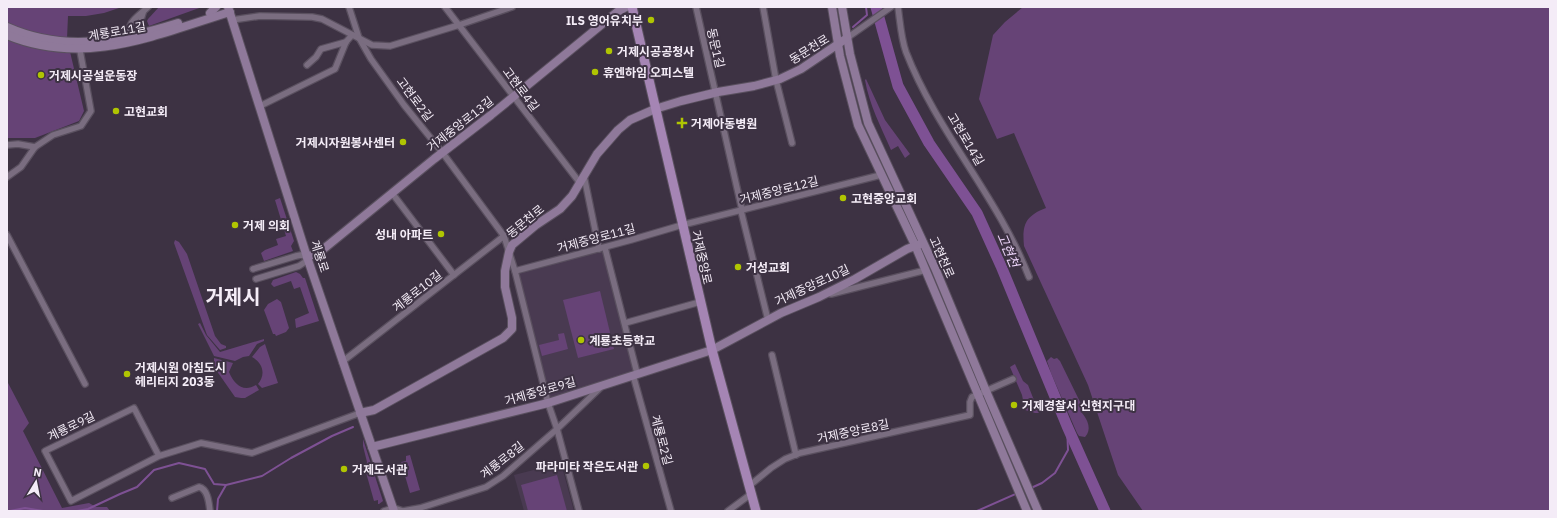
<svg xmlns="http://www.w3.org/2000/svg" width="1557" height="518" viewBox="0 0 1557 518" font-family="'IBM Plex Sans','Noto Sans KR',sans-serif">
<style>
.built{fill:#493a51}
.green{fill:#664376}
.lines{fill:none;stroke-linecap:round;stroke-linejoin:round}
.stream{stroke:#7e5194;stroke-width:2}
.river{stroke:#7e5194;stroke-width:11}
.street-casing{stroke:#5a505f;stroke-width:8}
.secondary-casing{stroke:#5a505f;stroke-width:10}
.primary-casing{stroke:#5a505f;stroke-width:11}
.street{stroke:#7a6d80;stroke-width:5.5}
.secondary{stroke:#8f799a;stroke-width:8}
.primary{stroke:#a585b4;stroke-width:9}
.poi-dot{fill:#b0c502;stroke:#3d3243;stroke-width:1.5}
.labels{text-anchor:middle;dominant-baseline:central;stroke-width:4;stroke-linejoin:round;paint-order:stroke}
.poi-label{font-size:12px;font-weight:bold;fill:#f4ecf7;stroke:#3d3243;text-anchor:start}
.street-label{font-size:12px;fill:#f4ecf7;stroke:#3d3243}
.water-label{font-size:13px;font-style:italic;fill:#efd7fc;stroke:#3d3243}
.town-label{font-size:20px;font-weight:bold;fill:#f4ecf7;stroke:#3d3243}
</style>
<rect width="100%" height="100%" fill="#3d3243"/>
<!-- built -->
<g class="built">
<path d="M605,248L637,373L548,403L515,271Z"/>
<path d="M561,463L574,511H524L514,475Z"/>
</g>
<!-- green -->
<g class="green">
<path d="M7,7H122L104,13L86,16H68L67,39L84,111L79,121L35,138H7Z"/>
<path d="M159,7H202L149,26L147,21L148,19Z"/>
<path d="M1023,7H1550V511H1143L1118,475L1088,385L1024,246C1022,225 1025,216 1046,208L1014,133L997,139L979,99L993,35L1005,22Z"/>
<path d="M866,79L885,120L910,154L905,158L898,146L891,150C881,127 869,104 865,80Z"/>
<path d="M280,198L294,241L291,246L293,251L264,261L261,253L265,250L278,245L276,239L286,236L275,200Z"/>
<path d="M175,240L179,242L187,254L215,336L221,344L226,346V348L220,350L207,335L174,243Z"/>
<path d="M296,272L300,274L303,278H305L319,321L296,328L295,319L309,313L300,287L294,289L291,281L274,287L271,284L273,280Z"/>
<path d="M600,291L614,349L578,358L563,300Z"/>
<path d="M277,299L281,302L289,328L286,332L276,336L275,334H273L264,310L268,304Z"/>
<path d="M200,323L206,335L220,352L264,339V341L257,344L249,356L243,357L235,361L214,356L198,324Z"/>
<path d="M564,333L568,349L542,356L539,345L559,340L558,334Z"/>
<path d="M265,344L278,383L262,388L258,384C266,374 263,363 252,357L260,347Z"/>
<path d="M1051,357L1054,359L1057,358L1060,361L1083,408L1082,413C1088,420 1092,430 1085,437L1079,436L1077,433L1051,373L1047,361Z"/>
<path d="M214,358L233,363L229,372C234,384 243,393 256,385L259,390L245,398H241L235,397L214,367Z"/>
<path d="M1015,364L1023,381L1028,385L1039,413H1035L1025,410L1022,395L1010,367Z"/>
<path d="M7,381L29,423L23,431L62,508L89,503L96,507H107L110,511H7Z"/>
<path d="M363,439L383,501L379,504H378V500L374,501L365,469L367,462L363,446Z"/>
<path d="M410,455L420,490L410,493L401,462L406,461V456Z"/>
<path d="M557,475L567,511H528L521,485Z"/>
</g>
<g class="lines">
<!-- stream -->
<g class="stream">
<path d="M853,27L867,15L866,7"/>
<path d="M1031,488L1042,483L1055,473L1068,450L1067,426"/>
<path d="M10,511L25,508L43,511"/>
<path d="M77,511L88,509L120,494L137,487L154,470L179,463L205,469L214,484L226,485"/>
<path d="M217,511L218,499L226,485L262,476L291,458L332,436L353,427"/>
<path d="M977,511L1018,493"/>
</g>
<!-- river -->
<path class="river" d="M876,7L898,86L929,143L977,213L1001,266L1067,426L1105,511"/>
<!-- street casing -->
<g class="street-casing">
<g id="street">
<path d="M349,7L359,38L371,59L404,105L442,152L504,236L515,271L548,403L557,429L579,511"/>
<path d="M445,7L580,183"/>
<path d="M696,7L742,210"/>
<path d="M763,7L776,80L792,143"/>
<path d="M898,7C900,21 901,38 906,52C937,132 998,197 1029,277"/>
<path d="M143,13C140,20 140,28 146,33"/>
<path d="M232,20L260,16L312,17L322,19L372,45L390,46L459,25L512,7"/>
<path d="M129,37C127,21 138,17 148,7"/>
<path d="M847,38L891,7"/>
<path d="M307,65L316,57L321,49L346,42"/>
<path d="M260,106L335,69L346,42L352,35"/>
<path d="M7,145L18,144L35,147"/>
<path d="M584,176L599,249"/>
<path d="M7,177L21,167L35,147L53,135L81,126L91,111L79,45"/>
<path d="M392,193L454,275"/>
<path d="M741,211L768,320"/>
<path d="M7,235L85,384"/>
<path d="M605,248L637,373"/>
<path d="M253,269L296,256L301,255L307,257L305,262L299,266L256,279"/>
<path d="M515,271L631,240L682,225L881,175"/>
<path d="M831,294L926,270"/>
<path d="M625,323L700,302"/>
<path d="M772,355L796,455"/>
<path d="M342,362L504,236"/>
<path d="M633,375L671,511"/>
<path d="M159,456L134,408L45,451L71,501L159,456L201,443L252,453L360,413"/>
<path d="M749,486L771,468L785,459L800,453L970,415V402L972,397L1013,379"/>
<path d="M172,498L199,487C208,489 209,503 210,511"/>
<path d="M384,511L394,508L403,511L420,508L486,487L503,476L557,429L600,388"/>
<path d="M728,511L751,494"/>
</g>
</g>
<!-- secondary casing -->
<g class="secondary-casing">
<g id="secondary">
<path d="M228,7L307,257L394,511"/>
<path d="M832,7L840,56L858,125L915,245L1027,511"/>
<path d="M842,7L850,54L868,123L935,268L986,391L1038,511"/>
<path d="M210,13L216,7"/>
<path d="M7,27C65,53 120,41 178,23"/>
<path d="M7,35C85,67 155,35 230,12"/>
<path d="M307,257L321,251L434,159L491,115L617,12L626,7"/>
<path d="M360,413L374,410L503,338L512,329V318L505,287V271L509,252L512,245L536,225L560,209L572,196L597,154L618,130L630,120L655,109L681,101L718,92L754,86L780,79L801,69L847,38"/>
<path d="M372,447L548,403L712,350L781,313L819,297L855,279L907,249L923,243"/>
</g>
</g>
<!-- primary casing -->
<g class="primary-casing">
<path id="primary" d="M632,7L712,350L756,511"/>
</g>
<!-- street -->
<use href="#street" class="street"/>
<!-- secondary -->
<use href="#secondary" class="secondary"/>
<!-- primary -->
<use href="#primary" class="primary"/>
</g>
<!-- markers -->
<g class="poi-dot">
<circle cx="651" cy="20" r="4"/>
<circle cx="609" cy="51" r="4"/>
<circle cx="595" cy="72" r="4"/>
<circle cx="41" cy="75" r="4"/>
<circle cx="116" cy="111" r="4"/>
<path d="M680 117h4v4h4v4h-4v4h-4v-4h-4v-4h4z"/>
<circle cx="403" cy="142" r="4"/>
<circle cx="843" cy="198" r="4"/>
<circle cx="235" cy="225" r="4"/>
<circle cx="441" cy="234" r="4"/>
<circle cx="738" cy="267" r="4"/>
<circle cx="581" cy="340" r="4"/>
<circle cx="127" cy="374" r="4"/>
<circle cx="1014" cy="405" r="4"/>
<circle cx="646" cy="466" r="4"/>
<circle cx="344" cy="469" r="4"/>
</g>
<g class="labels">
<!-- poi labels -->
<g class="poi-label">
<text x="643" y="20" text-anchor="end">ILS 영어유치부</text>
<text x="617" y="51">거제시공공청사</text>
<text x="603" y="72">휴엔하임 오피스텔</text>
<text x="49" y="75">거제시공설운동장</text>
<text x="124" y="111">고현교회</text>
<text x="691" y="123">거제아동병원</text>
<text x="395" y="142" text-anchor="end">거제시자원봉사센터</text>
<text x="851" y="198">고현중앙교회</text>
<text x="243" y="225">거제 의회</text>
<text x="433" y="234" text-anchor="end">성내 아파트</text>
<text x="746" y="267">거성교회</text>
<text x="589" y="340">계룡초등학교</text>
<text x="135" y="367">거제시원 아침도시<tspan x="135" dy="14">헤리티지 203동</tspan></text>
<text x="1022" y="405">거제경찰서 신현지구대</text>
<text x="638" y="466" text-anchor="end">파라미타 작은도서관</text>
<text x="352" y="469">거제도서관</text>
</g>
<!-- street labels -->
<g class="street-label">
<text transform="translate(117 31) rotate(-10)">계룡로11길</text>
<text transform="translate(716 48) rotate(77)">동문1길</text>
<text transform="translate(809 49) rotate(-32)">동문천로</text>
<text transform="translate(521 89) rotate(53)">고현로4길</text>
<text transform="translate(415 99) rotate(53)">고현로2길</text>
<text transform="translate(460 124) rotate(-38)">거제중앙로13길</text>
<text transform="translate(966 139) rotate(59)">고현로14길</text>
<text transform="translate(779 190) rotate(-14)">거제중앙로12길</text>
<text transform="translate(525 221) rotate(-39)">동문천로</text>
<text transform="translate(596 238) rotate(-15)">거제중앙로11길</text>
<text transform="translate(320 256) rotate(72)">계룡로</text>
<text transform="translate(702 257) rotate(77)">거제중앙로</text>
<text transform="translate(942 257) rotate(66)">고현천로</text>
<text transform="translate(812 285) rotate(-25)">거제중앙로10길</text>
<text transform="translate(417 291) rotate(-38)">계룡로10길</text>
<text transform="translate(540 391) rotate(-16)">거제중앙로9길</text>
<text transform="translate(71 426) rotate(-26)">계룡로9길</text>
<text transform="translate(853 431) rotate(-12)">거제중앙로8길</text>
<text transform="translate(662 440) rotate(75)">계룡로2길</text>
<text transform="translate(502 460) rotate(-38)">계룡로8길</text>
</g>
<!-- water labels -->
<g class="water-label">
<text transform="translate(1008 250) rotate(67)">고현천</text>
</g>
<!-- town labels -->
<g class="town-label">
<text x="233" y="296">거제시</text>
</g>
</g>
<!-- border -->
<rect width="1557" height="518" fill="none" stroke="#f4ecf7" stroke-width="16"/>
<!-- north arrow -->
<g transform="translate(36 482) rotate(10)" stroke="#3d3243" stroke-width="3" paint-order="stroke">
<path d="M0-3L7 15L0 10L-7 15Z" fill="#f4ecf7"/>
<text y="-6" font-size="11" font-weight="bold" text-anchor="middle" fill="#f4ecf7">N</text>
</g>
</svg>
